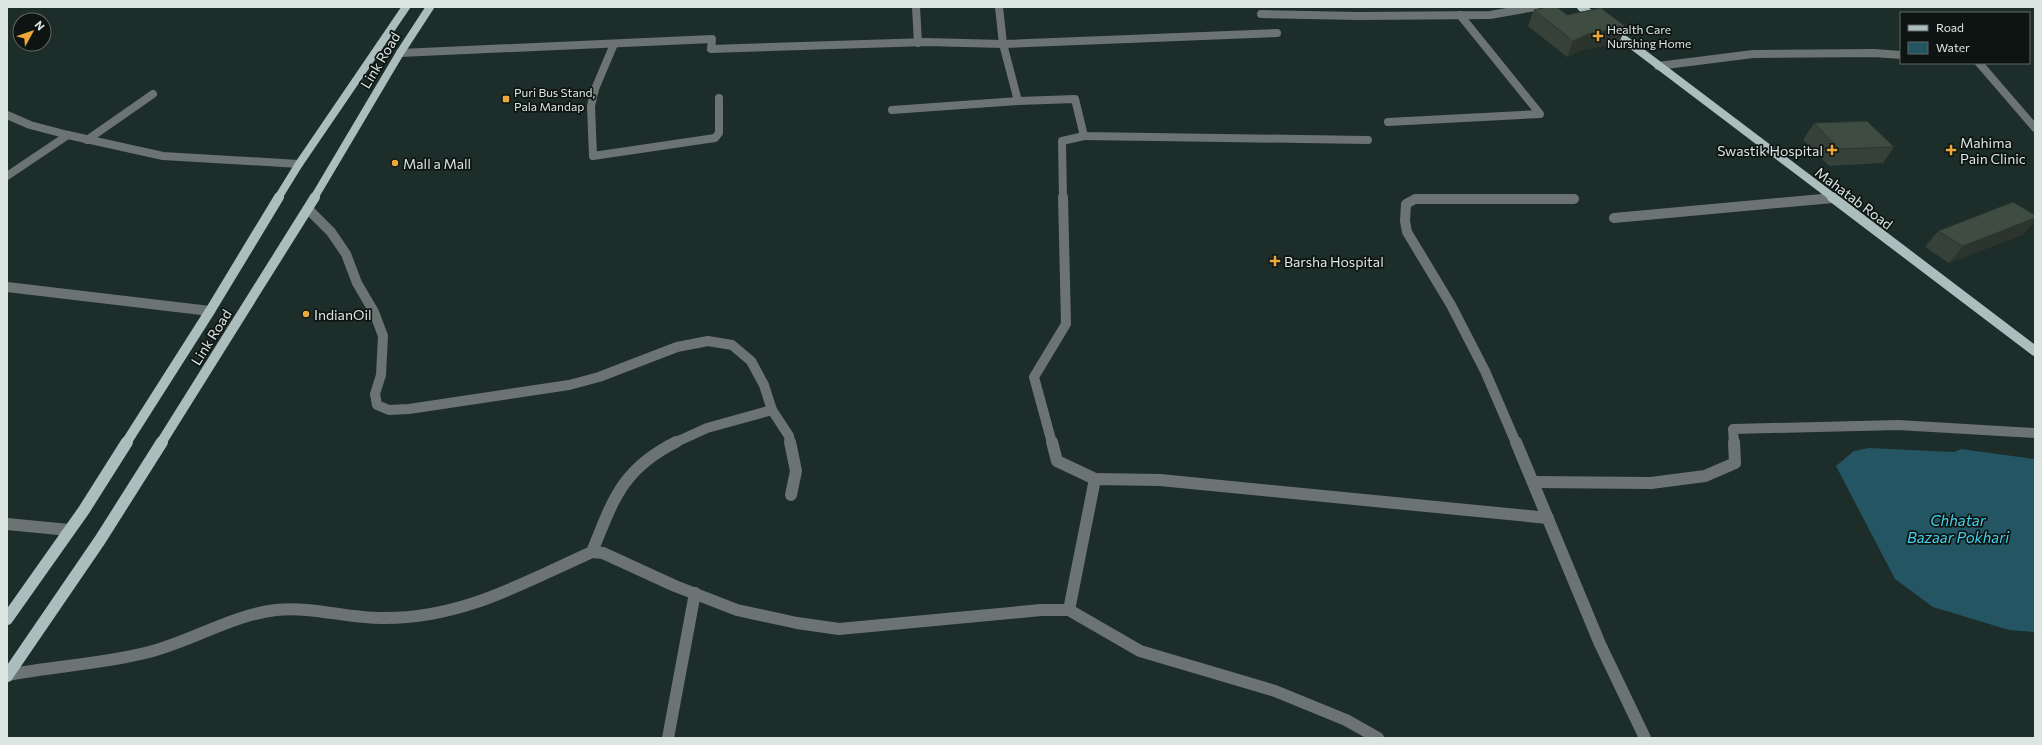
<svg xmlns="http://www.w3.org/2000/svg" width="2042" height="745" viewBox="0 0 2042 745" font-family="Commissioner,sans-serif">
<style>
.water{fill:#235662}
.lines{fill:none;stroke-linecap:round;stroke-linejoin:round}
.minor-far2{stroke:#6b7373;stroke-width:8}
.minor-far1{stroke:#6b7373;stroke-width:10}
.minor{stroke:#6b7373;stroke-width:12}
.major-far2{stroke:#abbebd;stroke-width:8}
.major-far1{stroke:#abbebd;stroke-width:10}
.major{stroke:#abbebd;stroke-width:12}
.wall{fill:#354139}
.shaded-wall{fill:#2b352e}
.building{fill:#3e4c42;stroke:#2b352e}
.poi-dot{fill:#eda83b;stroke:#0d1412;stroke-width:1.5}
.labels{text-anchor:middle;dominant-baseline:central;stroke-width:3.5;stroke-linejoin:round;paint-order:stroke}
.far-poi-label{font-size:12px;fill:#dbe5e2;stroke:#0d1412;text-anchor:start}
.street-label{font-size:14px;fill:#dbe5e2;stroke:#0d1412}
.poi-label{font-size:14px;fill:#dbe5e2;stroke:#0d1412;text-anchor:start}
.water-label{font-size:15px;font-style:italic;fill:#42d3f0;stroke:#0d1412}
</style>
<rect width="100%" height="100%" fill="#1d2d29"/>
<!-- water -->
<path class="water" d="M1869,448L1954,452L1961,449L2034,459L2035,632L2009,630L1933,607L1895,579L1836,466L1854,451Z"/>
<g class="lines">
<!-- minor-far2 -->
<g class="minor-far2">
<path d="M916,7L918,43"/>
<path d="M999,7L1003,44L1018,101L1075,99L1084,136L1368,140"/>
<path d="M1261,14L1358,16L1490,15L1535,7"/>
<path d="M614,44L595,89L591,106L593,156L715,138L719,133V98"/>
<path d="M400,53L712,39L711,49L927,42L1003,44L1277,33"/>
<path d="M1979,63L2035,128"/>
<path d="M1658,66L1753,54L1874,53L1901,55"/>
<path d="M892,110L1018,101"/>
<path d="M7,115L30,125L68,135L163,156L299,164"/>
<path d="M1388,122L1540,114L1460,15"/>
<path d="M87,140L153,94"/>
<path d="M7,176L68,135"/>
<path d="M1063,198L1062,141L1084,136"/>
<path d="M1830,198H1833"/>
</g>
<!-- minor-far1 -->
<g class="minor-far1">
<path d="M308,209L331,232L346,254L357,283L374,312L383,336L381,375L375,394L377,405L389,410L409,409L569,385L599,377L677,347L708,341L732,345L751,361L764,385L772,410L789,436L790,443"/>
<path d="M1614,218L1833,198"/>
<path d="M7,287L210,311"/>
<path d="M674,443L707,428L772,410"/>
<path d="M1052,443L1034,377L1066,324L1063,197"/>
<path d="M1516,443L1485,371L1451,305L1407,232L1405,221L1406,204L1415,199H1574"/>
<path d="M1734,443L1733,429L1898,425L2035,433"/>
</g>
<!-- minor -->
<g class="minor">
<path d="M790,442L796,471L791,495"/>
<path d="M1052,442L1057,461L1095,479"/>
<path d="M1516,442L1600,644L1645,738"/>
<path d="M1533,482L1651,483L1705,476L1735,463L1734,442"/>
<path d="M7,524L69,530"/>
<path d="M592,552C613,500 622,469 676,442"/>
<path d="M1069,610L1095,479L1160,480L1548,518"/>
<path d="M8,675C55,666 103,664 149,652C192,641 232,615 276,610C313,606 349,619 385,618C463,618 523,583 592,552L603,553L675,586L737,610L797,623L839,629L1041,610H1069L1140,651L1275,691L1346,720L1378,738"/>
<path d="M668,738L695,593"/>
</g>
<!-- major-far2 -->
<g class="major-far2">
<path d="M1581,7L1597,19"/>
<path d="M1612,30L1834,198"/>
<path d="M278,198L299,164L406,7"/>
<path d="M314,198L400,53L430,7"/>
</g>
<!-- major-far1 -->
<g class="major-far1">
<path d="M1832,197L2035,351"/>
<path d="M126,443L210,311L279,197"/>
<path d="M161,443L315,197"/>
</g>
<!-- major -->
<g class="major">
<path d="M7,619L84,510L127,442"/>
<path d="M7,676L100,540L162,442"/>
</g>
</g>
<!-- wall -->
<g class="wall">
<path d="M1534,10L1567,15L1619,43L1582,50L1567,57L1528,26Z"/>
<path d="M1814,123L1894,147L1883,163L1829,166L1803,140Z"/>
<path d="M2035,215V220L2024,234L1949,263L1925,247L1938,231Z"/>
</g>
<!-- shaded-wall -->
<g class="shaded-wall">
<path d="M1626,27L1619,43L1582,50L1567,57L1573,41L1588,34Z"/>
<path d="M2035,218V220L2024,234L1949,263L1963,246Z"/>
</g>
<!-- building -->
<g class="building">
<path d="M1548,7H1557L1567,15L1601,8L1626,27L1588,34L1573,41L1534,10Z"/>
<path d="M1867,121L1894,147L1839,149L1814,123Z"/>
<path d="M2013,202L2035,215V218L1963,246L1938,231Z"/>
</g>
<!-- markers -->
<g class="poi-dot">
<path d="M1596 30h4v4h4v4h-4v4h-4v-4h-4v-4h4z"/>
<rect x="502" y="95" width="8" height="8" rx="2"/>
<path d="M1830 144h4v4h4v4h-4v4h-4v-4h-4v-4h4z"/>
<path d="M1949 144h4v4h4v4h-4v4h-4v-4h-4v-4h4z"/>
<circle cx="395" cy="163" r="4"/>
<path d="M1273 255h4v4h4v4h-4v4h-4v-4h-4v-4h4z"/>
<circle cx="306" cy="314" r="4"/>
</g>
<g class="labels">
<!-- far-poi labels -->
<g class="far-poi-label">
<text x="1607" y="29">Health Care<tspan x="1607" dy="14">Nurshing Home</tspan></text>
<text x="514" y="92">Puri Bus Stand,<tspan x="514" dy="14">Pala Mandap</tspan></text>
</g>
<!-- street labels -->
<g class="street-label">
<text transform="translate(380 60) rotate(-59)">Link Road</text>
<text transform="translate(1854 198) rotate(37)">Mahatab Road</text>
<text transform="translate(211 337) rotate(-58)">Link Road</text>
</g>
<!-- poi labels -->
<g class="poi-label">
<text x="1960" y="142">Mahima<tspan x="1960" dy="16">Pain Clinic</tspan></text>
<text x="1823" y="150" text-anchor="end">Swastik Hospital</text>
<text x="403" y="163">Mall a Mall</text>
<text x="1284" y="261">Barsha Hospital</text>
<text x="314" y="314">IndianOil</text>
</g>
<!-- water labels -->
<g class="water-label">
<text x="1958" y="520">Chhatar<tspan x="1958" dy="17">Bazaar Pokhari</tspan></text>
</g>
</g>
<!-- border -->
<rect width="2042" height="745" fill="none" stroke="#dbe5e2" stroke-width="16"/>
<!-- legend -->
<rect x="1900" y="12" width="130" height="52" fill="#0d1412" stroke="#5f6865"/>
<rect x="1908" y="25" width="20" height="6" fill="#abbebd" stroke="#5f6865"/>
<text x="1936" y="32" font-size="12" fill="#dbe5e2">Road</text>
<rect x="1908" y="42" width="20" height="12" fill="#235662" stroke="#5f6865"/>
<text x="1936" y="52" font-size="12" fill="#dbe5e2">Water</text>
<!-- north arrow -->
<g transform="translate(32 32) rotate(50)"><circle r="19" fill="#0d1412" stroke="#5f6865"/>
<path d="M0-3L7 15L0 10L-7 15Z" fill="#eda83b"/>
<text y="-6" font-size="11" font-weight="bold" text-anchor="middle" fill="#dbe5e2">N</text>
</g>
</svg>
